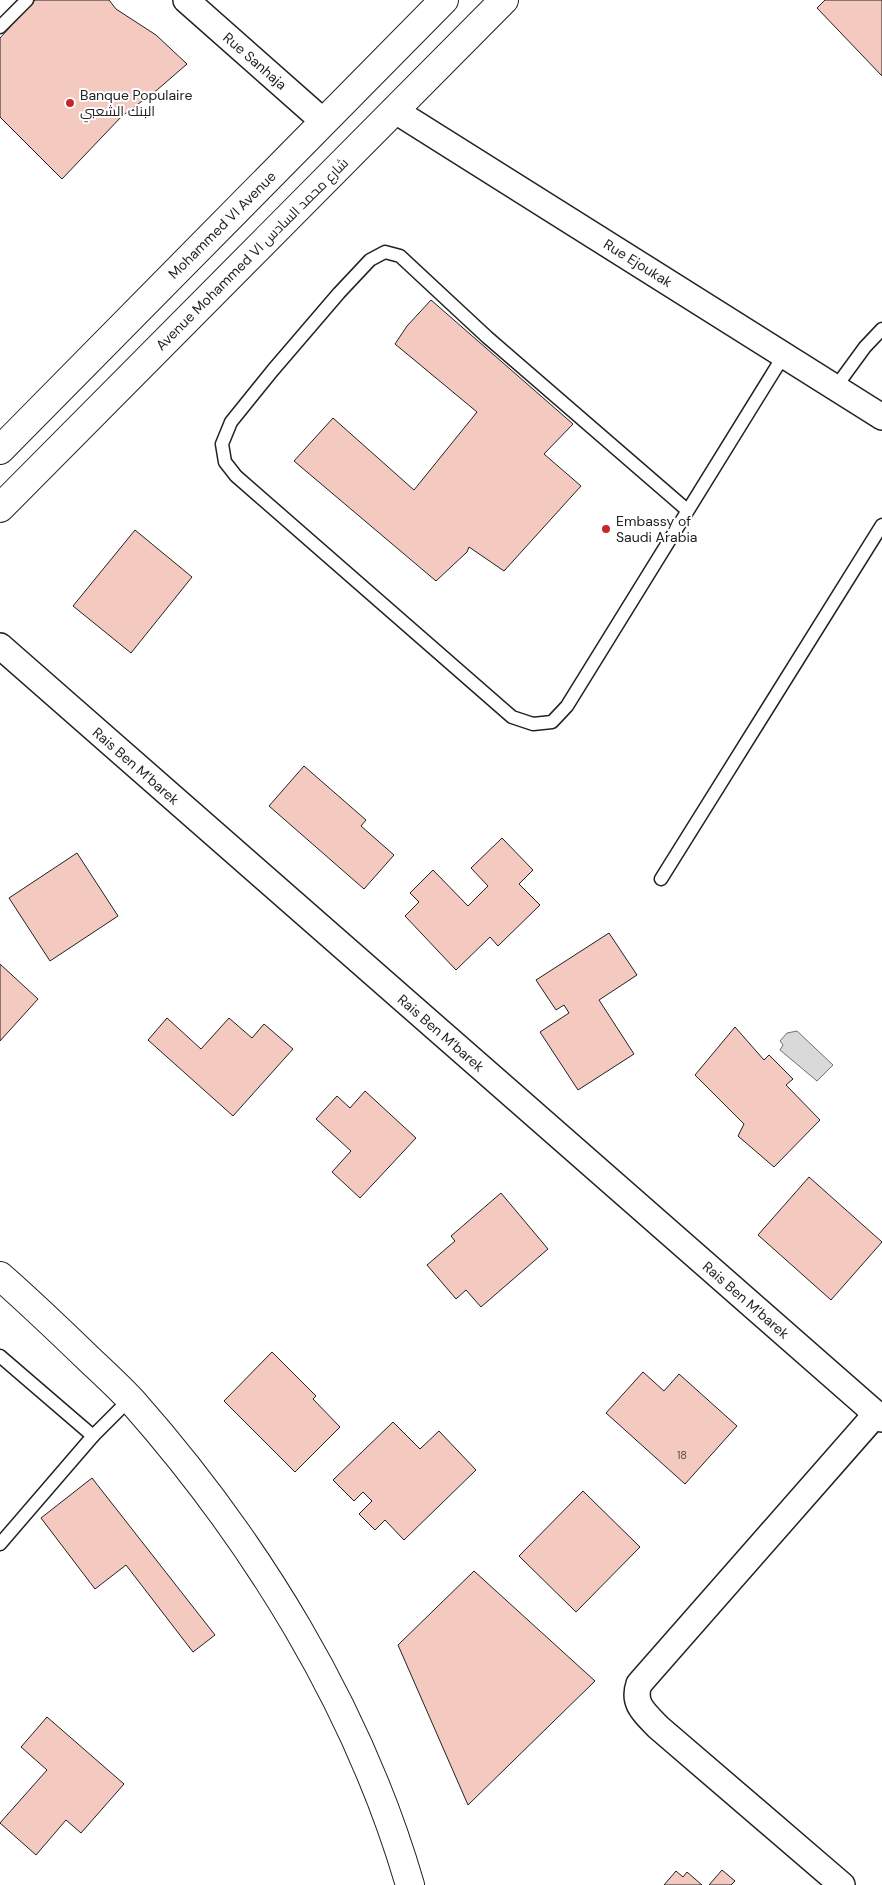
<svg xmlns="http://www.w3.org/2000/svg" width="882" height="1885" viewBox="0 0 882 1885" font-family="'DM Sans',Cairo,sans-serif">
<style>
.water{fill:#d9d9d9;stroke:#6f6f6f}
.building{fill:#f3c9c0;stroke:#222}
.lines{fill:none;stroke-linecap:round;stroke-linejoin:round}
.lane-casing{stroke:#222;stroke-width:15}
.street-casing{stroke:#222;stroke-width:28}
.secondary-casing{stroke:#222;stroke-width:30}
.primary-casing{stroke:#222;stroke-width:30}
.lane{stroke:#fff;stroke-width:12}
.street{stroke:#fff;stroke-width:25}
.secondary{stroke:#fff;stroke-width:28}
.primary{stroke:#fff;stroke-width:28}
.poi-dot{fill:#c62828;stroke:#fff;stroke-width:2}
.labels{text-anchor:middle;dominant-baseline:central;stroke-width:4;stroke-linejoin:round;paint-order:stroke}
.number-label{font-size:11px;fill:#564c4a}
.street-label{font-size:14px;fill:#222;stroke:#fff}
.poi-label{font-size:14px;fill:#222;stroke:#fff;text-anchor:start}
</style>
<rect width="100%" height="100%" fill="#fff"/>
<!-- water -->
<path class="water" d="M797,1031L833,1065L817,1081L780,1050L783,1045L780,1041L787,1033Z"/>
<!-- building -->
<g class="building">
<path d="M35,0H109L116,9L156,35L187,64L157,90L122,116L62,179L0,117V38Z"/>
<path d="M825,0H882V76L817,8Z"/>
<path d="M431,300L573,424L544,454L581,486L504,571L469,547L467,552L436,581L294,461L333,418L414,490L477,412L395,344L407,326Z"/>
<path d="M135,530L192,577L131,653L73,606Z"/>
<path d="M304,766L366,820L361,826L394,855L364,889L269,806Z"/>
<path d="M502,838L533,870L519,884L540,905L498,946L490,937L456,970L405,916L419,902L410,893L433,870L468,906L488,886L471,868Z"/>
<path d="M77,853L118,916L50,961L9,898Z"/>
<path d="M609,933L637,975L599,1000L634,1054L578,1090L540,1032L569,1013L564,1005L556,1010L536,980Z"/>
<path d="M0,964L38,999L0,1041Z"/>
<path d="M167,1018L201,1049L229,1018L252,1038L264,1024L293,1049L233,1116L148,1040Z"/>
<path d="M735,1027L764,1060L769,1055L793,1079L786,1085L820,1120L774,1167L738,1136L744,1124L695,1075Z"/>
<path d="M365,1091L416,1138L360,1198L332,1172L351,1151L316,1119L337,1096L350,1108Z"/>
<path d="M809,1177L882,1242L831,1300L758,1235Z"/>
<path d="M501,1193L548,1249L481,1307L466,1290L456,1299L427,1265L455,1241L451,1236Z"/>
<path d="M272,1352L316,1396L313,1399L340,1427L295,1472L224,1401Z"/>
<path d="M643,1372L664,1391L679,1374L737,1426L685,1484L606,1413Z"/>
<path d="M393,1422L420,1449L439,1431L476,1470L404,1540L385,1520L375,1530L359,1514L372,1501L363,1492L354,1501L333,1480Z"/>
<path d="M92,1478L215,1635L193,1652L126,1565L95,1589L41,1518Z"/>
<path d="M583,1491L640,1547L576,1612L519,1556Z"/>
<path d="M474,1571L595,1681L468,1805L398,1645Z"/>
<path d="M47,1717L124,1784L81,1833L66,1820L36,1855L0,1823L47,1770L21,1747Z"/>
<path d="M722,1870L735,1881L731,1885H709Z"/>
<path d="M676,1871L683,1877L687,1872L702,1885H664Z"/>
</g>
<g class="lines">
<!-- lane casing -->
<g class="lane-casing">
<g id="lane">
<path d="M0,27L27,0"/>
<path d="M835,388L865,347L882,329"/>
<path d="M687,510L487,337L400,256L385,252L370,260L339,293L273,370L231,422L222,444L225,462L236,476L512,717L533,724L552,722L567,706L784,355"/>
<path d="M661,879L882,525"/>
<path d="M0,1356L93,1436"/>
<path d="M0,1544L93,1436L130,1399"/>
</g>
</g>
<!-- street casing -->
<g class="street-casing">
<g id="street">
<path d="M186,0L324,122"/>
<path d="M394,110L882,417"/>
<path d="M0,646L882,1419"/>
<path d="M842,1885L658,1727C645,1713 632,1704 639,1684L876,1414"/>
</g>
</g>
<!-- secondary casing -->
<g class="secondary-casing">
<path id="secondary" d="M0,1276C31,1303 61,1332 91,1361C105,1374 119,1387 132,1401C255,1540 358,1706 410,1885"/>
</g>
<!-- primary casing -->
<g class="primary-casing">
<g id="primary">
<path d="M0,450L444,0"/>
<path d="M0,508L504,0"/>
</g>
</g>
<!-- lane -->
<use href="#lane" class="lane"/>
<!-- street -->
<use href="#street" class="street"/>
<!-- secondary -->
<use href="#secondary" class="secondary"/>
<!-- primary -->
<use href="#primary" class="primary"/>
</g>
<!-- markers -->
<g class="poi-dot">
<circle cx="70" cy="103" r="5"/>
<circle cx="606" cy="529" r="5"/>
</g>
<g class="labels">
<!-- number labels -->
<g class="number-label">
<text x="682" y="1455">18</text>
</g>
<!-- street labels -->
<g class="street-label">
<text transform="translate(255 61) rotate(41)">Rue Sanhaja</text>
<text transform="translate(222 225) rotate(-45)">Mohammed VI Avenue</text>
<text transform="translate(252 254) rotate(-45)">Avenue Mohammed VI شارع محمد السادس</text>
<text transform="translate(638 263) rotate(32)">Rue Ejoukak</text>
<text transform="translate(136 766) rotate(41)">Rais Ben M’barek</text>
<text transform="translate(441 1033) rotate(41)">Rais Ben M’barek</text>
<text transform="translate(746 1300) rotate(41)">Rais Ben M’barek</text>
</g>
<!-- poi labels -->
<g class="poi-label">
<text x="80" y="95">Banque Populaire<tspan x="80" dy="16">البنك الشعبي</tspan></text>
<text x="616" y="521">Embassy of<tspan x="616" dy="16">Saudi Arabia</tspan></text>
</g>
</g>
</svg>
